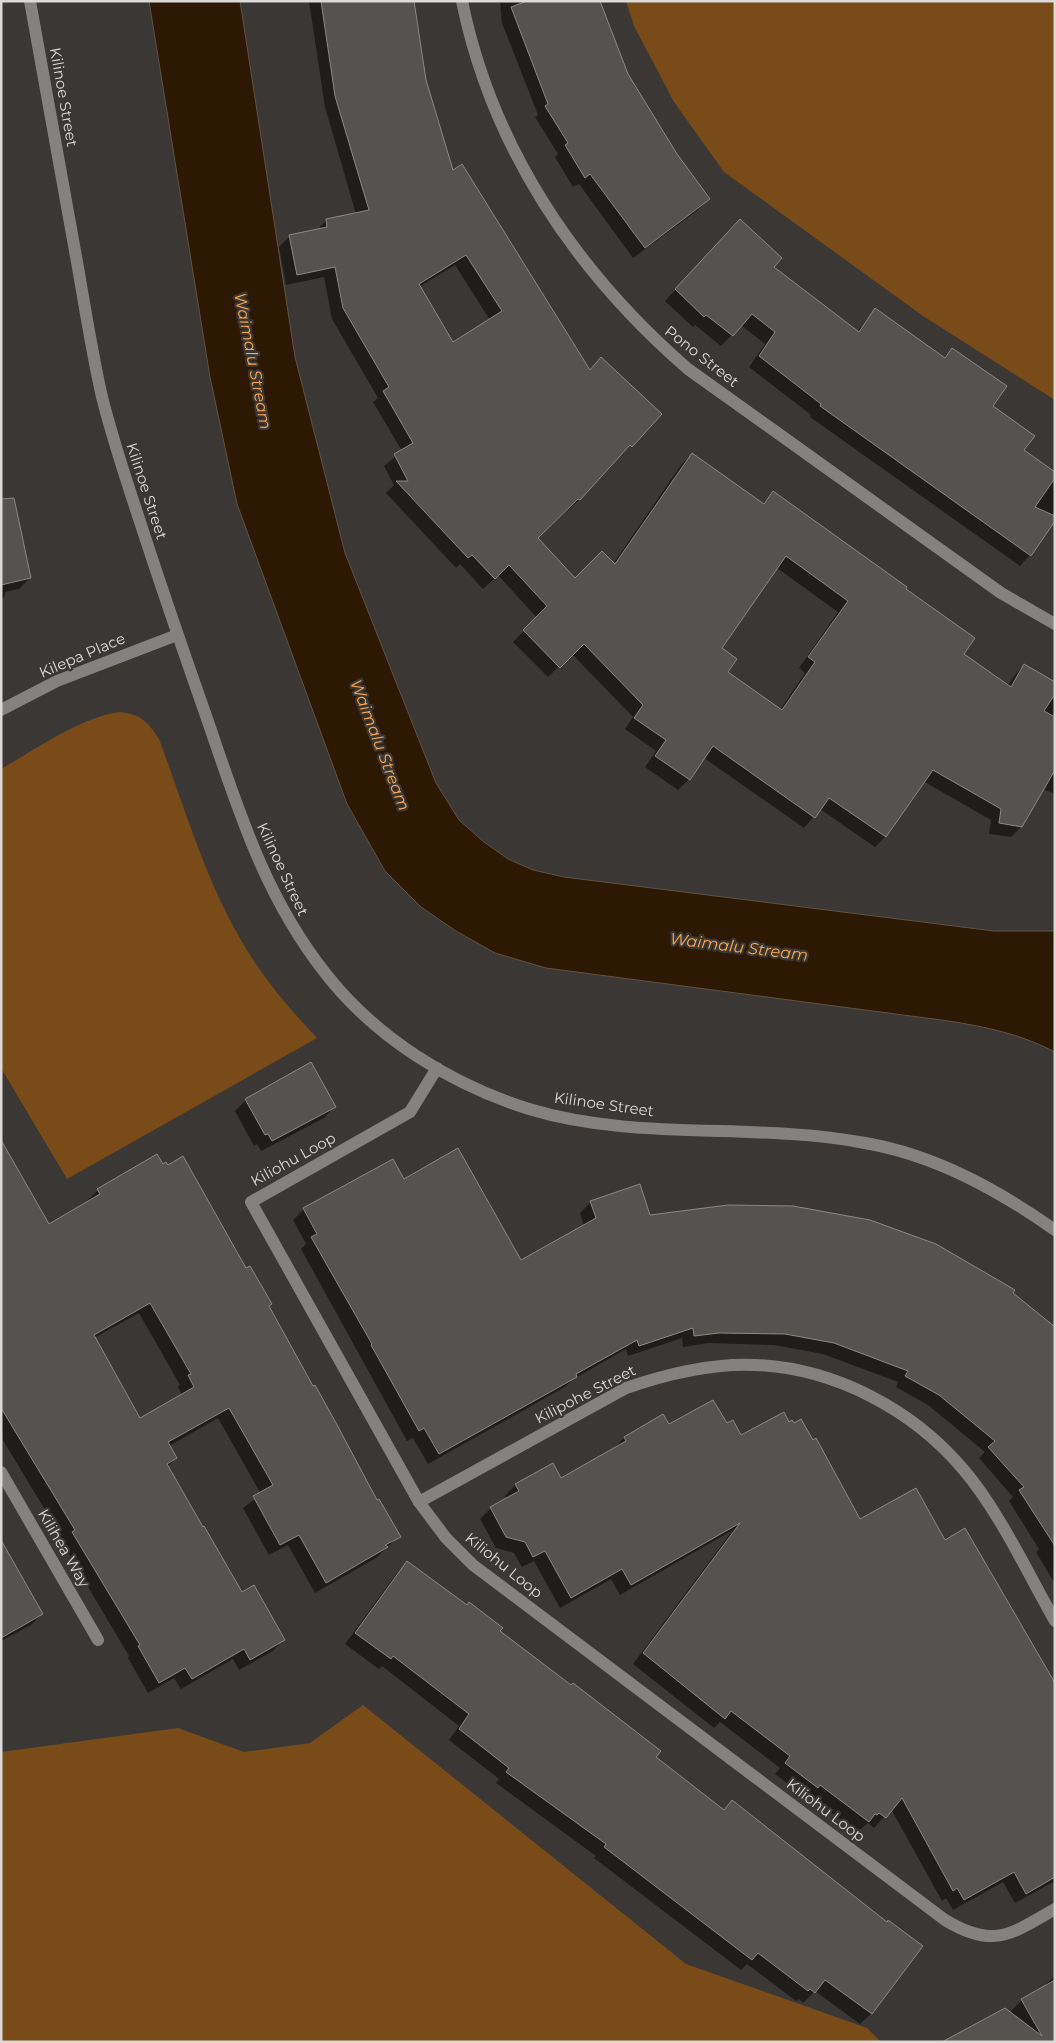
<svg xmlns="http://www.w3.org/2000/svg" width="1056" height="2043" viewBox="0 0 1056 2043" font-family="Montserrat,sans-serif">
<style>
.green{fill:#784b19}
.water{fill:#2c1803;stroke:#615243}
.shadow{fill:#0007;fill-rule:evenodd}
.building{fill:#555350;stroke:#8b8885;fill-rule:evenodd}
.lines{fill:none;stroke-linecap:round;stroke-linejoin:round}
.minor{stroke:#848281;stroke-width:12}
.labels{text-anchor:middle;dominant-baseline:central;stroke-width:4.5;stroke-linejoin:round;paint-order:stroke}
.street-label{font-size:15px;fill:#dcdad8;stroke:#3a3735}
.water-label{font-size:16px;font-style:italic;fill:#ffa94d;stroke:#3a3735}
</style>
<rect width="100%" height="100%" fill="#3a3735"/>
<!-- green -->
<g class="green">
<path d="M626,1H1055V400L923,316L724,172L674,102L634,26Z"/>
<path d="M120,712C142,715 147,721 159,739C183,803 203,872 237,933C258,972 287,1006 317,1038L67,1179L1,1068V769C36,749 81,717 120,712Z"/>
<path d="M363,1705L686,1964L867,2028L881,2042H1V1752L178,1728L244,1752L310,1743Z"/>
</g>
<!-- water -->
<path class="water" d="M149,1H240L295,357L345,553L436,783L459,820L484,842L508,859L533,870L564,877L994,931H1055V1052C1021,1034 986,1027 949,1021L546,968L495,953L456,931L421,907L385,871L347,804L237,504L210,377Z"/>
<!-- shadow -->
<g class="shadow">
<path d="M309,1H413L425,80L452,171L590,371L660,414L579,500L537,538L575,580L613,564L681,465L692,454L762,504L774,493L904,590L962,654L1008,686L1014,676L1024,665L1055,683V794L1043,789L1022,826L1011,837L989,834L991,820L923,781L885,837L875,847L820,809L804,828L704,758L689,779L678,790L645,767L656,751L625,729L633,717L572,654L548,677L513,642L537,618L498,575L483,589L460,564L456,568L386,493L394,485L384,466L402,451L373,402L378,398L332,319L324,277L286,285L279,247L290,236L316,231L327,220L356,214L325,107ZM455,265L490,320L453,344L419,287ZM777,568L838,612L799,668L805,673L780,710L727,672L720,649Z"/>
<path d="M500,1H599L627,75L676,154L709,199L698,210L633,258L579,184L573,187L555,157L558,154L535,117L538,115L502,23Z"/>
<path d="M730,232L772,268L857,332L875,310L943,358L952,350L1023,451L1055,473V519L1030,555L1020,566L810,417L811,415L749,367L765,344L741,325L721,346L695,325L693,327L665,301Z"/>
<path d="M1,527L30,578L19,589L5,592V596L1,600Z"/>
<path d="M311,1064L334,1107L324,1118L261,1151L257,1144L254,1146L235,1111L246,1100Z"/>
<path d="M392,1160L404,1180L521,1262L584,1226L580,1213L591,1202L650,1217L1011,1293L1055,1329V1584L1036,1552L1039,1549L1009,1501L1013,1497L979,1458L985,1452L928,1405L896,1387L898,1382L823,1354L774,1345L708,1343L683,1347L682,1338L628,1356L626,1349L572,1380L565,1387L428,1464L413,1438L407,1441L301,1249L306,1244L293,1220L304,1209Z"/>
<path d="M1,1177L49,1226L88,1203L87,1201L98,1190L268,1306L377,1502L399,1536L376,1558L315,1593L288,1545L269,1555L243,1508L261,1494L218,1418L169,1446L176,1458L167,1467L242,1594L283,1640L273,1651L239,1670L233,1659L181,1689L174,1678L148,1693L128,1658L129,1656L62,1543L64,1541L1,1437ZM139,1313L180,1385L178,1387L182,1395L139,1420L94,1338Z"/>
<path d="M663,1416L668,1426L727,1425L741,1437L789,1424L860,1521L945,1541L1055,1687V1881L1015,1903L1003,1882L953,1910L946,1898L942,1901L891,1809L874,1828L868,1823L857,1832L809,1796L807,1798L775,1774L780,1768L720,1722L714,1728L633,1664L733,1530L620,1595L611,1579L560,1608L534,1561L522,1567L514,1553L496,1548L480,1519L491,1508L507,1499L505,1496L515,1485L552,1464L560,1479L613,1449L624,1438Z"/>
<path d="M1,1545L42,1614L31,1625L1,1641Z"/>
<path d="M407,1563L499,1632L723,1811L732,1801L887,1924L921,1947L871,2014L860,2024L815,1991L803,2003L799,1999L796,2001L747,1964L741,1970L594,1858L596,1856L496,1783L499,1779L449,1740L459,1726L382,1666L379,1669L345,1644L397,1573Z"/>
<path d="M1055,1976V2042H945L1014,2017L1011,2011L1022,2000L1047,1986L1046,1984Z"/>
</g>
<!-- building -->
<g class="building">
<path d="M321,1H414L426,80L453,170L462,164L590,370L601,357L662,414L632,447L630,445L580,500L578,499L538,538L575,578L602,551L615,564L692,453L764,504L773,491L907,587L906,589L975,638L964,654L1011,687L1024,664L1055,682V694L1044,711L1055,717V770L1022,827L999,823L1001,809L933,770L886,837L829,798L815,818L713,746L690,780L655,756L666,740L634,718L643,705L584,644L560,668L523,630L547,606L509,565L495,579L472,555L468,558L396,481H408L394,454L413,443L383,391L389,387L343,308L335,267L297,275L289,235L327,227L326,219L369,210L335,96ZM466,255L502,311L453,342L419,284ZM786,556L848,601L808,657L815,662L782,710L728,672L737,659L722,648Z"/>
<path d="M527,1H600L628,74L677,154L710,199L645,248L590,174L585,178L565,145L568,143L545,106L548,104L511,7Z"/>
<path d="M740,219L782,258L774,267L859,332L875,308L945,358L952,348L1007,386L993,406L1035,436L1024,450L1055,472V478L1035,507L1055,516V521L1031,556L820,406L821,404L759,356L775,332L752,314L733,336L706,315L704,317L675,289Z"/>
<path d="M14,498L31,578L1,585V499Z"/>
<path d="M311,1062L336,1107L272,1141L268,1134L265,1135L245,1099Z"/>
<path d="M1,1140L49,1224L100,1194L97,1189L157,1154L163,1164L166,1162L168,1165L183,1156L246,1268L250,1266L272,1304L269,1306L313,1386L315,1385L336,1423L377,1500L379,1499L401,1537L385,1545L388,1547L326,1583L299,1535L280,1545L253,1496L273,1485L229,1408L168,1442L177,1458L167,1464L203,1527L204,1526L242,1592L254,1585L285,1640L250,1660L244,1649L192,1679L185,1668L159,1683L138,1646L140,1645L72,1532L75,1530L1,1408ZM150,1303L191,1374L188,1375L194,1387L140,1418L94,1335Z"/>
<path d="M458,1148L521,1260L596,1218L590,1201L640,1184L650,1215L728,1205L793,1206L870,1220L936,1244L1015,1290L1013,1293L1055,1327V1546L1019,1490L1024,1487L988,1447L995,1441L939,1395L905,1376L908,1371L834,1343L785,1334L719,1333L694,1336L693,1328L639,1346L637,1340L576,1374L577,1377L439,1454L424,1428L419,1431L371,1345L372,1344L311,1237L317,1234L303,1208L393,1159L404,1179Z"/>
<path d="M713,1400L727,1423L733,1420L741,1435L784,1412L789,1422L792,1420L794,1423L801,1419L813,1440L816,1438L860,1519L916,1488L945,1540L965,1528L1055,1683V1877L1026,1894L1014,1872L964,1900L957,1888L953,1891L902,1798L886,1818L879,1813L877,1815L875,1814L869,1822L820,1785L818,1788L785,1763L790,1756L731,1711L725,1719L643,1653L740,1523L631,1585L622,1569L571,1598L545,1551L533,1557L525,1542L506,1537L490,1507L519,1491L515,1484L553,1463L561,1478L626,1441L624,1437L663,1414L669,1424Z"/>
<path d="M1,1540L43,1614L1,1638Z"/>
<path d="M407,1561L467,1605L469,1602L503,1628L500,1631L571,1685L573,1683L661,1751L656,1757L724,1810L732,1800L887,1922L888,1920L923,1946L872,2014L825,1980L815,1993L810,1989L808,1991L758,1953L752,1960L604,1847L606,1844L506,1772L509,1768L459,1729L469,1714L393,1656L391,1659L355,1633Z"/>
<path d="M1055,1980V2042H942L1005,2008L1042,2036L1021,1999Z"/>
</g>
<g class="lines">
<!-- minor -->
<g class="minor">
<path d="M30,1C46,88 62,175 77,262C85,307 92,353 102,397C114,445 130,491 145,537C164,595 184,653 204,710C237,805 263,895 326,974C376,1038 452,1085 529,1109C638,1142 755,1122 865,1143C935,1155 998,1190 1055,1230"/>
<path d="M462,1C492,148 576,272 688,369L1001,593L1055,624"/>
<path d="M1,710L57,681L177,635"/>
<path d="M437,1068L410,1112L251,1202L419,1502L446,1538L473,1565L945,1920C993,1949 1010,1935 1055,1909"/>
<path d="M1,1472L98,1640"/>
<path d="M419,1502L626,1388C667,1374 711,1363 755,1365C834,1368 912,1409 963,1469C999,1511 1027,1572 1055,1621"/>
</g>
</g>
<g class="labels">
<!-- street labels -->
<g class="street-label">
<text transform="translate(64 97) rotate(80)">Kilinoe Street</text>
<text transform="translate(702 356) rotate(38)">Pono Street</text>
<text transform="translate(147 491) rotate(72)">Kilinoe Street</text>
<text transform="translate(82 655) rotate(-23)">Kilepa Place</text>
<text transform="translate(283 869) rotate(65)">Kilinoe Street</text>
<text transform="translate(604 1104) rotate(8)">Kilinoe Street</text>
<text transform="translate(293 1159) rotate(-29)">Kiliohu Loop</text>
<text transform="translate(585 1394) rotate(-27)">Kilipohe Street</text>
<text transform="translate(64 1548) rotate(60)">Kilihea Way</text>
<text transform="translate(504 1565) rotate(39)">Kiliohu Loop</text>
<text transform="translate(826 1810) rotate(37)">Kiliohu Loop</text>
</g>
<!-- water labels -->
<g class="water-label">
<text transform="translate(253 361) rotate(79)">Waimalu Stream</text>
<text transform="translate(380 745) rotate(69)">Waimalu Stream</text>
<text transform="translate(739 947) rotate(7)">Waimalu Stream</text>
</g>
</g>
<!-- border -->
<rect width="1056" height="2043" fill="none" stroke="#dcdad8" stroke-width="5"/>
</svg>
